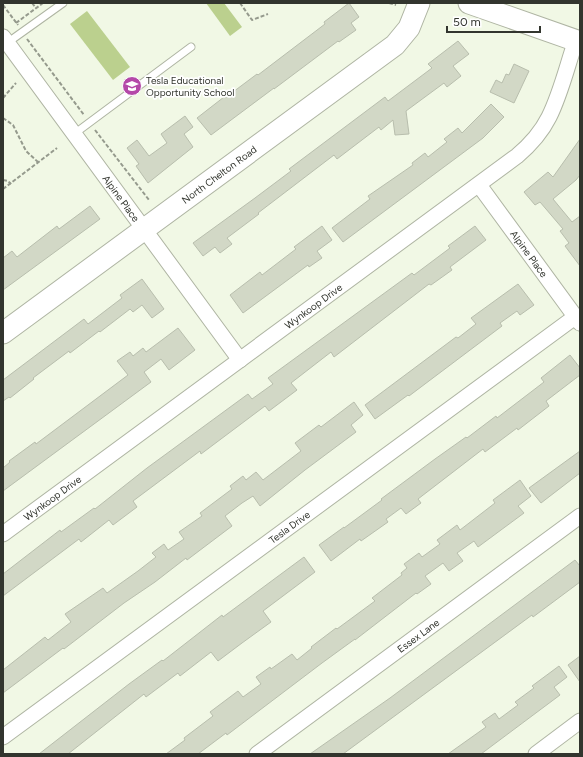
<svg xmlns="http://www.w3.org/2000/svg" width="583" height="757" viewBox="0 0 583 757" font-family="Figtree,sans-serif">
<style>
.green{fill:#bbd08e}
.building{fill:#d2d8c6;stroke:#b8bead}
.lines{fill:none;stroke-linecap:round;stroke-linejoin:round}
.service-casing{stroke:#afb5a3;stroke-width:9}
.minor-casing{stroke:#afb5a3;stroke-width:17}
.secondary-casing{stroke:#afb5a3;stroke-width:23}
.path{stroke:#959a8d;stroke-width:2;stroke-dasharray:4 2;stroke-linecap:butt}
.service{stroke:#fff;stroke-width:7}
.minor{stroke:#fff;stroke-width:15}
.secondary{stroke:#fff;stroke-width:21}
.labels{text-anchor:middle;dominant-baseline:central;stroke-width:3.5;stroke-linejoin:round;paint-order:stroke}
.poi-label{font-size:10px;fill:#32352e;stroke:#fff;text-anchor:start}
.street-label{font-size:10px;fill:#32352e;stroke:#fff}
</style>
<rect width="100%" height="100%" fill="#f1f8e5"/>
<!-- green -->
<g class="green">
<path d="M206,3H224L242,27L230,36Z"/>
<path d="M87,11L130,67L113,80L70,24Z"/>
</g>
<!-- building -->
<g class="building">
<path d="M349,3L359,17L351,23L356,30L339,42L338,41L274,89V88L211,135L197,118L224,97L225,98L257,74L258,75L325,24L324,22Z"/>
<path d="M458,41L469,54L453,66L461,76L447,87L444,83L406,111L409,134L395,135L393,120L381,130L379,127L337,159L334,155L258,213L259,214L227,238L232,244L220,253L215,247L203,256L193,243L255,198L291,171L289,169L385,97L388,101L432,68L428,64Z"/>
<path d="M514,64L529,71L514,103L490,92L496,80L502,83L506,74L509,75Z"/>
<path d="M491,104L504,117L483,138L343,242L332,228L370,199L368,196L413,165L412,163L425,153L428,157L447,142L444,139L458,128L462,133Z"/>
<path d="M185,116L193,127L184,134L193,147L148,183L136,166L139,164L127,148L137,140L149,156L167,143L161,134Z"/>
<path d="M580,139V175L576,180L553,199L572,222L580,216V266L565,246L569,243L560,231L563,229L540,202L535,205L524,192L548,172L553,177Z"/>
<path d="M90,206L100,219L3,290V258L12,251L17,257L57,226L59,229Z"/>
<path d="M322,226L332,240L317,251L322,258L309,267L308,265L243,313L230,295L260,272L262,275L296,249L294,247Z"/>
<path d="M475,226L486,240L450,267L452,270L431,285L429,284L334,357L331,352L291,383L297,390L269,411L265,406L201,454L200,451L133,501L137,507L113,525L109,520L81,542L79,539L3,596V574L60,530L61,532L94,508L95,509L147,468L248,394L252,399L273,384L268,378L412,273L414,275L450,248L448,246Z"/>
<path d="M142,279L164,309L152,318L142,305L133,312L130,309L100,332L99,331L70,353L69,351L33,378L34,379L10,398L9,397L3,401V380L84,319L88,324L122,298L120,295Z"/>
<path d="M518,284L534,305L520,315L517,311L500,323L502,326L409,396L408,395L375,419L365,405L456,337L458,338L476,324L471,318Z"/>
<path d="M178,328L195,350L169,370L161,359L144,372L151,382L3,491V468L10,462L9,461L35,442L36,444L128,375L117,361L130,352L133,356L143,348L146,352Z"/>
<path d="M570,355L580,368V375L546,401L549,406L518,430L517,428L485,452L483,449L418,499L421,503L406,514L401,508L386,519L388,522L361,541L360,539L331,561L319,545L344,527V528L382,500L381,499L435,459L466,437L467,438L496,416L497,418L544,382L541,378Z"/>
<path d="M354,402L363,415L351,425L356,432L305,470L260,506L253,496L242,503L225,516L232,526L187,560L186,558L155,582L124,603L64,649L63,648L3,693V670L45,637L48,640L71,622L65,614L103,588L107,593L138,571L156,557L152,553L164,544L168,550L184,539L179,532L202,516L200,513L232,489L230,486L243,476L246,480L256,472L263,480L301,451L295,443L319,425L321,427Z"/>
<path d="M580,451V473L541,503L529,488Z"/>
<path d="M520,480L531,496L518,506L524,513L478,547L474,541L457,553L463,561L449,571L443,563L425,576L431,584L417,594L416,593L355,640V639L322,663L227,735L226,733L198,754H166L185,740L184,738L213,716L210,712L238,691L243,697L261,684L256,677L270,667L271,669L292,654L297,660L312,648L311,647L336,628L337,629L375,601L372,598L402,575L401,573L407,568L404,564L419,553L422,557L440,544L437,540L457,525L460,530L495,503L493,500Z"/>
<path d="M304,557L315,572L263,611L271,622L242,643L218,661L211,652L180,676L178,673L146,697L144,694L68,754H39L129,684L162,660L163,661L222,615L223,617Z"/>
<path d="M575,560L580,566V582L533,617L532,615L343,754H310L390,698Z"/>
<path d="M580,656V682L568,665Z"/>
<path d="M559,666L567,677L554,687L560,695L481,754H448L486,727L482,722L495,713L499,719L518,705L515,702L534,688L532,686Z"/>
</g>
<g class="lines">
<!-- service casing -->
<g class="service-casing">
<g id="service">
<path d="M7,43L63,3"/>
<path d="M74,134L191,47"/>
</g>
</g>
<!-- minor casing -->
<g class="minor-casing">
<g id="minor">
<path id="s1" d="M3,37L240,360"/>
<path id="s2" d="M479,185L580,323"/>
<path id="s3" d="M3,534L517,156C530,145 541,133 549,117C561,93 567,66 576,40"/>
<path id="s4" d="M3,737L575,317"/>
<path id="s5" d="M257,754L580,516"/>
<path d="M536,754L580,721"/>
</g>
</g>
<!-- secondary casing -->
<g class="secondary-casing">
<g id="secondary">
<path d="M469,3L580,42"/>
<path id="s6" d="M3,333L395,45L409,28L419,3"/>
</g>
</g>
<!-- path -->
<g class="path">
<path d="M3,3H4"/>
<path d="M32,3L36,8"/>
<path d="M240,3L252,20L268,14"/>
<path d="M389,3L396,5"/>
<path d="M3,5L18,25"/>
<path d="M16,23L43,3"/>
<path d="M27,39L84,115"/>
<path d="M3,98L16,83"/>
<path d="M3,118L13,125L26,151L39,163"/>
<path d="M95,130L149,200"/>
<path d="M3,180L8,181L11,184"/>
<path d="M3,189L57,148"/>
</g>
<!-- service -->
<use href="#service" class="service"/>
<!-- minor -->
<use href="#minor" class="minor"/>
<!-- secondary -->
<use href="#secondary" class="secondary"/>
</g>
<!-- icons -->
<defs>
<g id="school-disc" transform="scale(1)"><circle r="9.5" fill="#b448a8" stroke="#fff"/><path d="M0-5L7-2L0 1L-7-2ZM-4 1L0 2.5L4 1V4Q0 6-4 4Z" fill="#fff"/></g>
</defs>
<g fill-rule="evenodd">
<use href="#school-disc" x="132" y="86"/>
</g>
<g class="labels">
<!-- poi labels -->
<g class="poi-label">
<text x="146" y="80">Tesla Educational<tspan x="146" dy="12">Opportunity School</tspan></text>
</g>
<!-- street labels -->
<g class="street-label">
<text stroke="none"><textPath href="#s6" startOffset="268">North Chelton Road</textPath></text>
<text stroke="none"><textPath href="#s1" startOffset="200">Alpine Place</textPath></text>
<text stroke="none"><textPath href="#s2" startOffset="85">Alpine Place</textPath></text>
<text stroke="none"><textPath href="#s3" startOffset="385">Wynkoop Drive</textPath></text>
<text stroke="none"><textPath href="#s3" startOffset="61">Wynkoop Drive</textPath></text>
<text stroke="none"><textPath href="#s4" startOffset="355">Tesla Drive</textPath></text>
<text stroke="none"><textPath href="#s5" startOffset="200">Essex Lane</textPath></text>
</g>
</g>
<!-- border -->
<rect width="583" height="757" fill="none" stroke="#32352e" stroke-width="8"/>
<!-- scale -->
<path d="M447 26v6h93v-6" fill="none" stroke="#32352e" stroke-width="2"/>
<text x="453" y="26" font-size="12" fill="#32352e" stroke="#ffffff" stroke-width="3" paint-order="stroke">50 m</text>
</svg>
